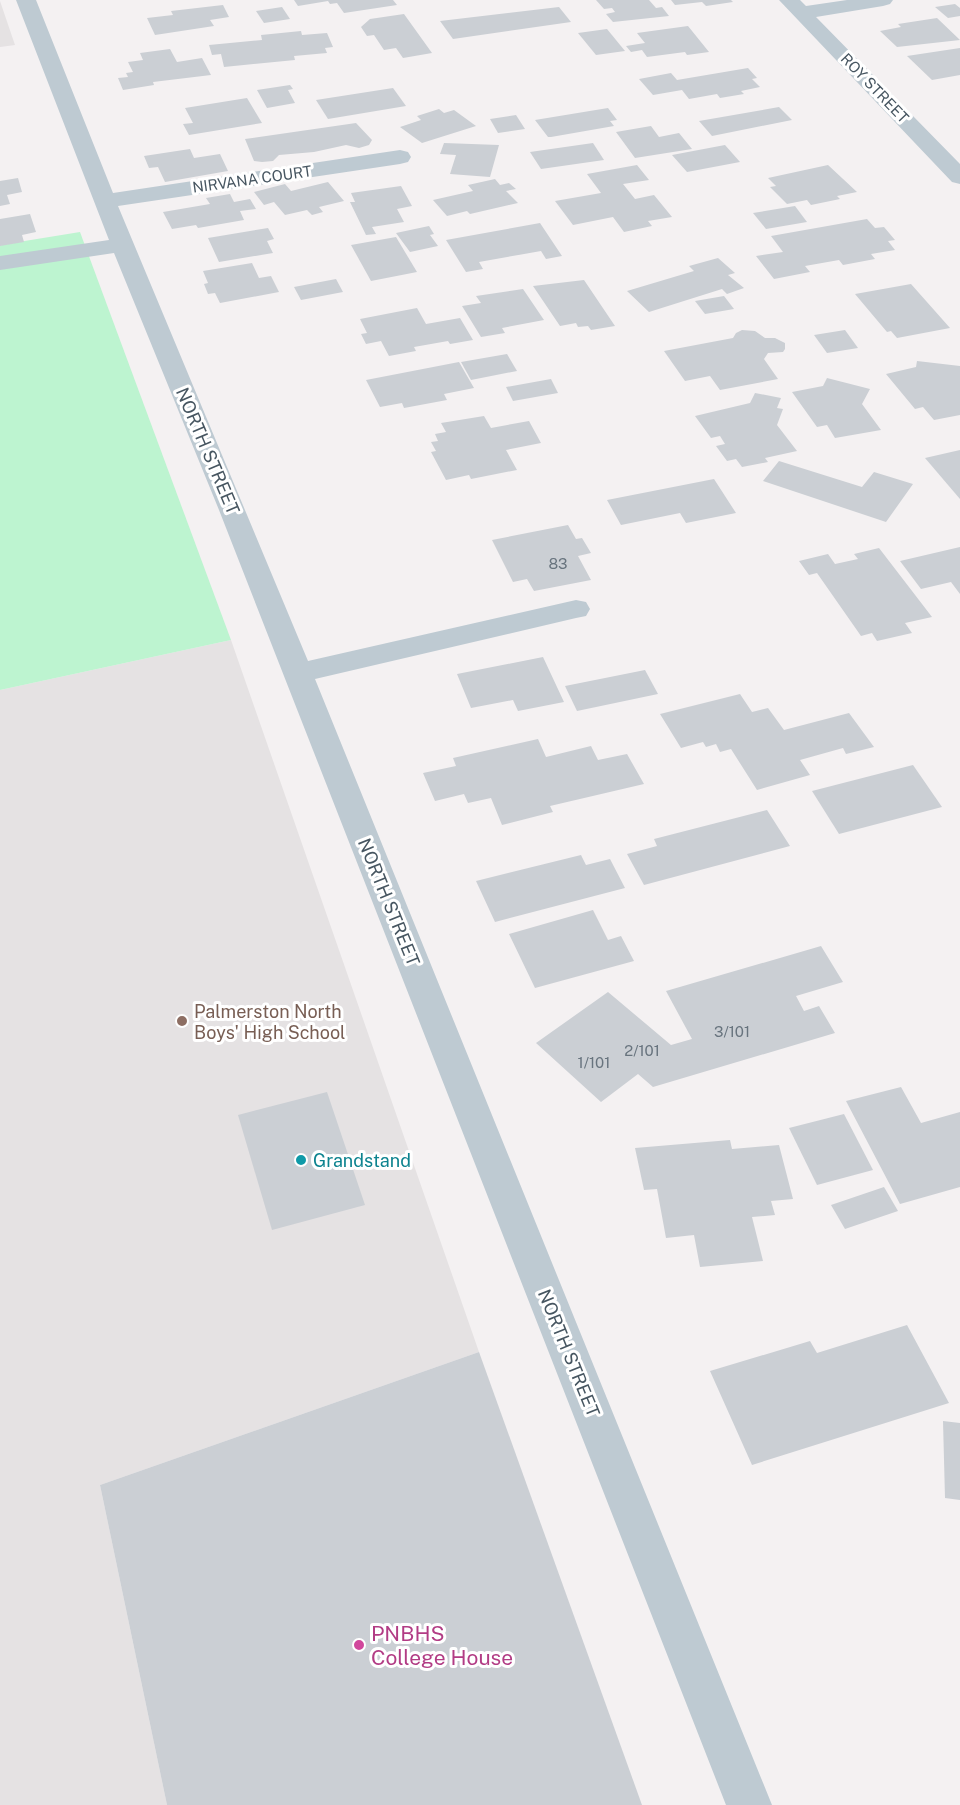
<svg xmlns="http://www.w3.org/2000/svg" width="960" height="1805" viewBox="0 0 960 1805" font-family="'Public Sans',sans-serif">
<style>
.education{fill:#e5e2e3}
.green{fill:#bdf4d0}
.building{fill:#cbcfd4}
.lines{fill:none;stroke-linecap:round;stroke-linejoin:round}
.minor{fill:#becad2;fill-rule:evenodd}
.education-dot{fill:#8d6e63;stroke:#fff;stroke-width:2}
.culture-dot{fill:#0f9aa8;stroke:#fff;stroke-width:2}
.hotel-dot{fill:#d1479c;stroke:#fff;stroke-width:2}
.labels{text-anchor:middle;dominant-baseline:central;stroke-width:6;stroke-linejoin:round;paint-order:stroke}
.far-street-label{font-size:15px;fill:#475661;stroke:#fff}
.number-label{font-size:15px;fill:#68747e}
.street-label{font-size:18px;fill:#475661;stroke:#fff}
.education-label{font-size:18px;fill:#785e54;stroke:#fff;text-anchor:start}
.culture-label{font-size:18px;fill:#0d838f;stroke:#fff;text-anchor:start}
.near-hotel-label{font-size:21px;fill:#b23c85;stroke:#fff;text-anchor:start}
</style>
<rect width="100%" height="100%" fill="#f4f1f2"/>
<!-- education -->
<g class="education">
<path d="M0,1L15,45L0,47Z"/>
<path d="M231,640L479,1352L100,1485L167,1805H0V690Z"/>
</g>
<!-- green -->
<path class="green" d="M80,232L231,640L0,690V245Z"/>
<!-- building -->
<g class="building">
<path d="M294,0H393L397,5L344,13L337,3L330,4L328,1L298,6Z"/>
<path d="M596,0H649L656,8L662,7L669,16L613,22L606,14L615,12L612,8L604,9Z"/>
<path d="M671,0H731L733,2L706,6L702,2L675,5Z"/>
<path d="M955,4L960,8V16L948,18L935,7Z"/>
<path d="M223,5L229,17L210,20L214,26L155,35L147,18L173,15L171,11Z"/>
<path d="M282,7L290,19L264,23L256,11Z"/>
<path d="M559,7L571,22L453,39L440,21Z"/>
<path d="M404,14L432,53L403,58L396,48L384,50L374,35L367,36L361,27L370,19Z"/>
<path d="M937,18L960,40L897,47L880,31L901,27L898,24Z"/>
<path d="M688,26L709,52L687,55L685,52L647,57L642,50L631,52L626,46L645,43L637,33Z"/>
<path d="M607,29L625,51L596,55L578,33Z"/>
<path d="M301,31L302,35L327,33L333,47L325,48L327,53L294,56L295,60L224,67L221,54L212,55L209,45L262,40L261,35Z"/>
<path d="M960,48V75L932,80L907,56Z"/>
<path d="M170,49L177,62L202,58L211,75L153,82L154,85L123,90L118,78L128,77L126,73L133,72L128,62L143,60L140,53Z"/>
<path d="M748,68L757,78L752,79L760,87L741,91L744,94L720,98L717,94L689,99L682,90L653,95L639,79L671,73L677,80Z"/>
<path d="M290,85L293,89L288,90L295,103L267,108L257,90Z"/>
<path d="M393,88L406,106L328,119L316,100Z"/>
<path d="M247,98L262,123L189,135L183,124L193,123L185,108Z"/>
<path d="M779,107L792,120L712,136L699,121Z"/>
<path d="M608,108L617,120L610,121L614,126L551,137H548L535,120Z"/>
<path d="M439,109L444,113L454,110L476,126L422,143L400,127L421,120L417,116Z"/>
<path d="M516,115L525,129L498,133L490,119Z"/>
<path d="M356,123L372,140L369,145L359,148L346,145L314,152L279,155L273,161L262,162L254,161L245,139Z"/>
<path d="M651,126L659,137L679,133L692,149L635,158L616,132Z"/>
<path d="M444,143L499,145L490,177L450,174L456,155L440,154Z"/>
<path d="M593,143L604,160L541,169L530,152Z"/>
<path d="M725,145L740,162L687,172L672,155Z"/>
<path d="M190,149L194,158L220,154L228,171L165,182L158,167L149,168L144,156Z"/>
<path d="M637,165L649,180L623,184L635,199L654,195L672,217L648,221L652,226L624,232L613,217L573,225L555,201L601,193L587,174Z"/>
<path d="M828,165L857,192L837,196L840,199L811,205L807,200L787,204L770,187L776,186L768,178Z"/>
<path d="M18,178L22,192L7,195L10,204L0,206V181Z"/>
<path d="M495,179L500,185L509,183L516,189L506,191L518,203L470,214L467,211L447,216L433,200L473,191L468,185Z"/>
<path d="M328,182L344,201L319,207L323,212L312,215L307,210L285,215L274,202L264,205L254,192L285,184L291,191Z"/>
<path d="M401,186L412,206L397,209L404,222L372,227L376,234L366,235L350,202H355L351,193Z"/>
<path d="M230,194L234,202L250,199L256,209L240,211L244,220L198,228L196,225L172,229L163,212L210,204L206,198Z"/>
<path d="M795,206L807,222L766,229L753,213Z"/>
<path d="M30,214L36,232L22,235L24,242L0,246V219Z"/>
<path d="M867,219L875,228L884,227L895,240L888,241L895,250L871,254L875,259L843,265L839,260L805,266L810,272L774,279L756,256L783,252L771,236Z"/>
<path d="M540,223L562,256L546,259L541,251L479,262L483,269L466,272L446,240Z"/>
<path d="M429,226L434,234L430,235L438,246L410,252L396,233Z"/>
<path d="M268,228L274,239L267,241L273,253L219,262L208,238Z"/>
<path d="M396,237L417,272L371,281L351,245Z"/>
<path d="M718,258L735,273L728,275L744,288L727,294L722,289L649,312L627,291L694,271L689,266Z"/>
<path d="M252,263L259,278L271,276L279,292L220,303L215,293L208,294L204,284L208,283L203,271Z"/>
<path d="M336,279L343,292L301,300L294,287Z"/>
<path d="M584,280L615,326L591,330L588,326L578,327L576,323L560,326L533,286Z"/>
<path d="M911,284L950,328L897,338L891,331L887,332L855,294Z"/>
<path d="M523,289L544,320L502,328L505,333L481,337L462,306L481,303L476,296Z"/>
<path d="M724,296L734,309L705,314L695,301Z"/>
<path d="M417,308L426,324L460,318L473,340L450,344L448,341L414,347L416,351L389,356L381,341L366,344L361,334L367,333L360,319Z"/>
<path d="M742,330L755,331L765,338H775L785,343V349L783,352L768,353L764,359L778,379L720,390L710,376L685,381L664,351L733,338L736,333Z"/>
<path d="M845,330L858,348L827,353L814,335Z"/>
<path d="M507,354L517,371L471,380L461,362Z"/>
<path d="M917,361L960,366V415L934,420L923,407L915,409L886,374L916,367Z"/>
<path d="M459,362L474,388L444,394L447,400L404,408L402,403L380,407L366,380Z"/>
<path d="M827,378L870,389L862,404L881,430L835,438L827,425L817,427L792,392L823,386Z"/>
<path d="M551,379L558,393L513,401L506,387Z"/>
<path d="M755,393L781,398L777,408L783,409L777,425L797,451L765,458L768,462L742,467L736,459L727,461L716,446L725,444L720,436L711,438L695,416L750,403Z"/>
<path d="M484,416L491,428L529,421L541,443L506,450L517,470L471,479L469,475L446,480L431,452L436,451L431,442L438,441L435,434L446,432L441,423Z"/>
<path d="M960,450V499L925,458Z"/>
<path d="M779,461L862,487L874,472L913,484L886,522L763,481Z"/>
<path d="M714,479L736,513L686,523L680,513L621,525L607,500Z"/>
<path d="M568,525L576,539L582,538L591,553L578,556L591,580L534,591L527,579L513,582L492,540Z"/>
<path d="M960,547V594L951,582L921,589L900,561Z"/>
<path d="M879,548L932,617L905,623L912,633L877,641L872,633L861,636L817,573L809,575L799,561L828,554L835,564L858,559L854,554Z"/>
<path d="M543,657L564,702L518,711L513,700L471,708L457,674Z"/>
<path d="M645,670L658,694L577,711L565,686Z"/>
<path d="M740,694L752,712L768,708L784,730L849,713L874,747L846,754L843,748L800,760L810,775L757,790L731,749L720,752L716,744L706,747L703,742L681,748L660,714Z"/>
<path d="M538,739L546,757L591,746L598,760L627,754L644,784L550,806L553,812L502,825L491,798L468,803L464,794L435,801L423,773L456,766L453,758Z"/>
<path d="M913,765L942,807L839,834L812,791Z"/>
<path d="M767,810L790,846L644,885L627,854L657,846L654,839Z"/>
<path d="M581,855L586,865L610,859L625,888L495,922L476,881Z"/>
<path d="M593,910L608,940L621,936L634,961L535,988L509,934Z"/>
<path d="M821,946L843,982L796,996L804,1011L819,1006L835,1033L653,1087L638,1074L601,1102L536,1043L608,992L671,1045L692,1039L666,991Z"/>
<path d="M901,1087L921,1123L960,1112V1187L900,1204L846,1101Z"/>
<path d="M327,1092L365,1205L272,1230L238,1115Z"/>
<path d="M844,1114L873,1170L817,1185L789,1128Z"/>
<path d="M730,1140L732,1149L779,1145L793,1199L771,1201L775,1215L752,1217L763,1261L700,1267L694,1235L666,1238L657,1189L644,1190L635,1148Z"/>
<path d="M884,1187L898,1211L845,1229L831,1205Z"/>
<path d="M907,1325L949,1403L752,1465L710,1371L810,1341L817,1353Z"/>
<path d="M479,1352L642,1805H167L100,1485Z"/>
<path d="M943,1421L960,1423V1500L945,1498Z"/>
</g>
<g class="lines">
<!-- minor -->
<g class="minor">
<path d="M16,0H36L113,193L400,150L408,152L411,157L408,162L400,164L118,206L308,661L576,600L586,602L590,609L586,616L576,618L315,679L772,1805H726L219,510L114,253L0,270V256L109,240Z"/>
<path d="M779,0H800L806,6L847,0H893L890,4L883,6L816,17L960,164V184L952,182Z"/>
</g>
</g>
<!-- markers -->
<circle class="education-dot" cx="182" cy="1021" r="6"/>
<circle class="culture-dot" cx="301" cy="1160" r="6"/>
<circle class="hotel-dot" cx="359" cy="1645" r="6"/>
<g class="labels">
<!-- far-street labels -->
<g class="far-street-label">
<text transform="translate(875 88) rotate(46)">ROY STREET</text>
<text transform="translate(252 179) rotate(-8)">NIRVANA COURT</text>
</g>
<!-- number labels -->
<g class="number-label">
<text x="558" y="563">83</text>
<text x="732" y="1031">3/101</text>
<text x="642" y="1050">2/101</text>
<text x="594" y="1062">1/101</text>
</g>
<!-- street labels -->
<g class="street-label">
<text transform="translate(208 451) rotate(67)">NORTH STREET</text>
<text transform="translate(389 902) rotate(68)">NORTH STREET</text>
<text transform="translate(569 1353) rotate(68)">NORTH STREET</text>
</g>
<!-- education labels -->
<g class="education-label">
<text x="194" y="1011">Palmerston North<tspan x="194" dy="21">Boys' High School</tspan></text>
</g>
<!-- culture labels -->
<g class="culture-label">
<text x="313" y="1160">Grandstand</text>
</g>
<!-- near-hotel labels -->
<g class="near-hotel-label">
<text x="371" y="1633">PNBHS<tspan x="371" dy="24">College House</tspan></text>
</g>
</g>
</svg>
